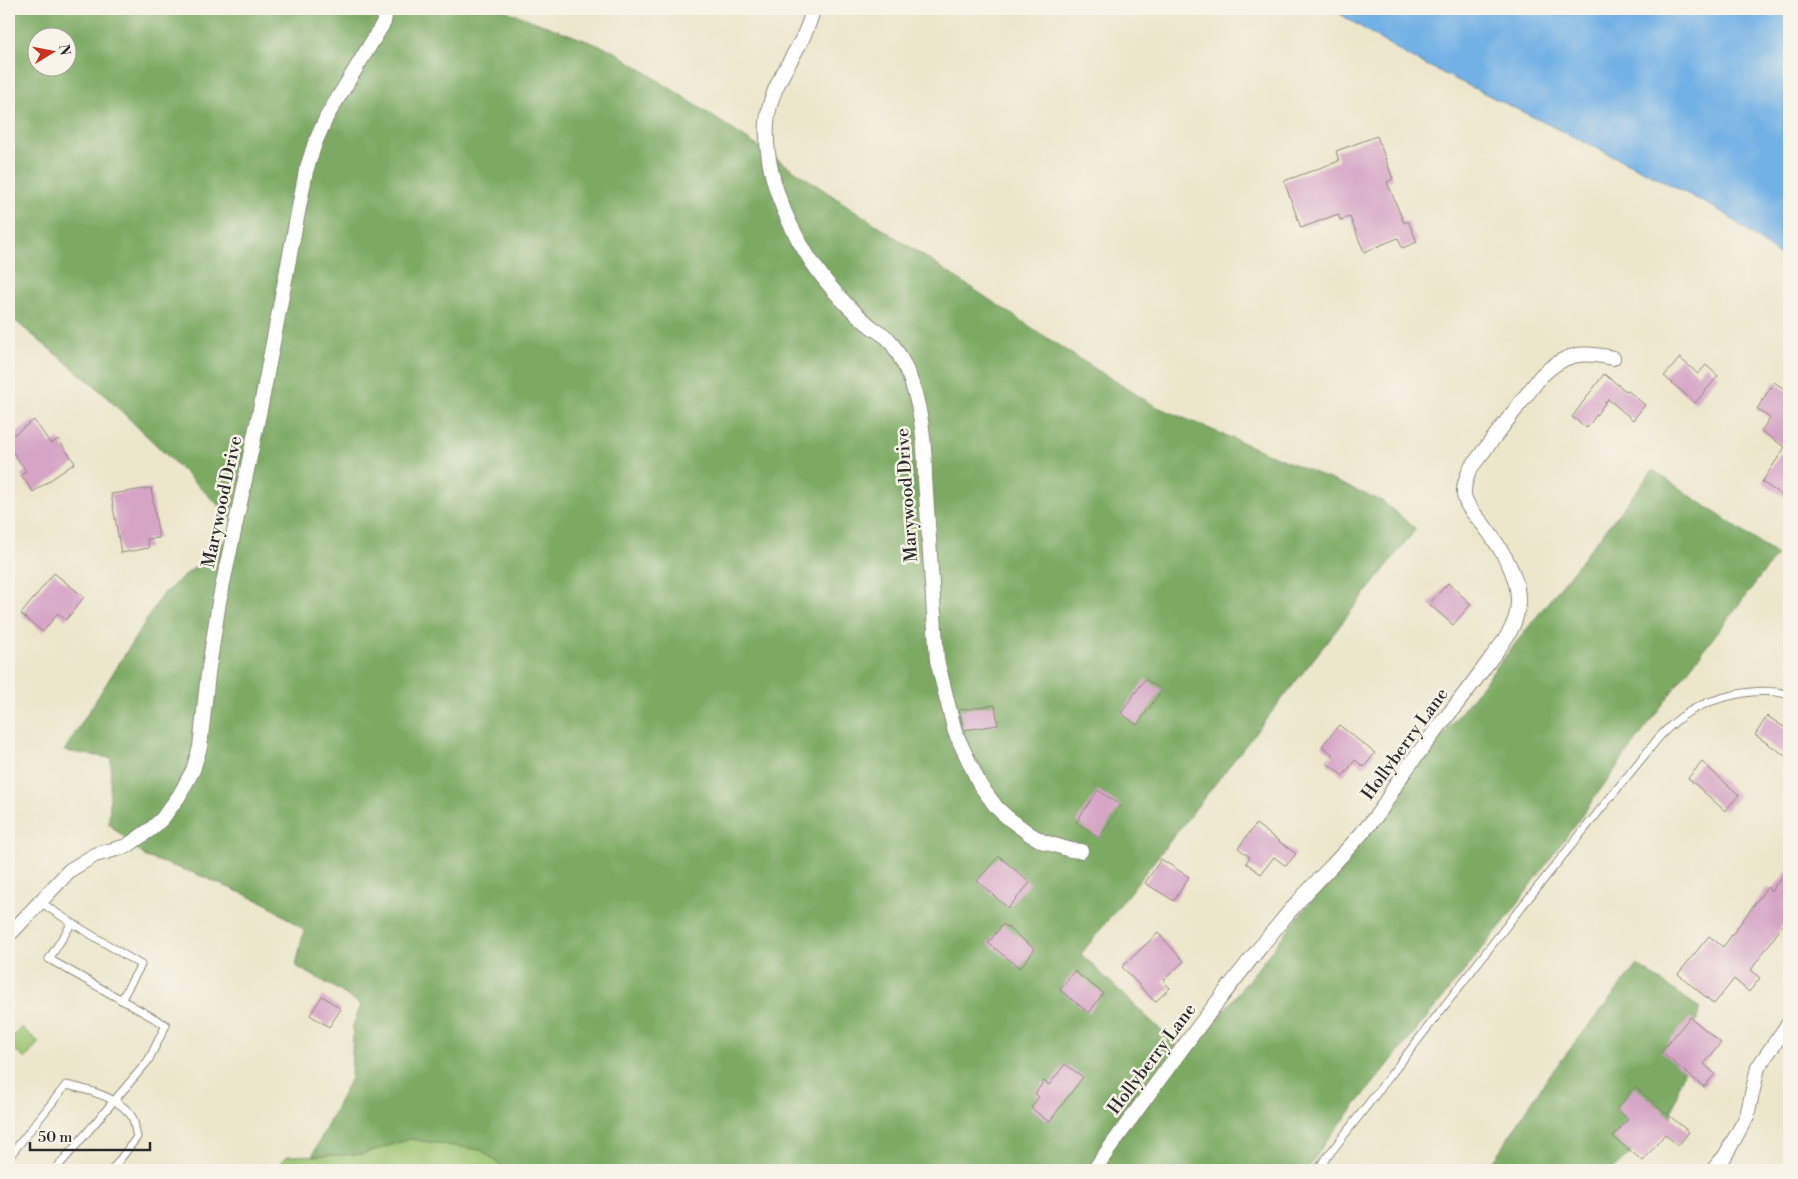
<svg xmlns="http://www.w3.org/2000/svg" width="1798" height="1179" viewBox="0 0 1798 1179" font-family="'Libre Bodoni',serif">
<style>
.green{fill:#9bc471;stroke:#63784e}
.forest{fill:#7caa63;stroke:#546a47;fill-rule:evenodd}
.water{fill:#72b1e5;stroke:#4e6e88}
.building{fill:#d6a5c6}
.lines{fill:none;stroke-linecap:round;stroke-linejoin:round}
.lane-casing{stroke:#8c887b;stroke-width:9}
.street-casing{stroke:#8c887b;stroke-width:16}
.lane{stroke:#fff;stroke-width:7}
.street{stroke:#fff;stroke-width:14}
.labels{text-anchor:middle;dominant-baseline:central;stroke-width:5;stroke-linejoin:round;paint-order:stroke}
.street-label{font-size:18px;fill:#2b2b2b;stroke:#f7f3e8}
</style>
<rect width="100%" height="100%" fill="#f7f3e8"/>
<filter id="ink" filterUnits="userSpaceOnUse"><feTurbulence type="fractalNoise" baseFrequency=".02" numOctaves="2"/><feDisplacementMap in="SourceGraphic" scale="10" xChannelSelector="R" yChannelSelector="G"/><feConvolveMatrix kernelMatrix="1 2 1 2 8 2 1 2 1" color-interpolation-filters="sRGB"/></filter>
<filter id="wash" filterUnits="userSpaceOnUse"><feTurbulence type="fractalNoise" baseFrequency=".0096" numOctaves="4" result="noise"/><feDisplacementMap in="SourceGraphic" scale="20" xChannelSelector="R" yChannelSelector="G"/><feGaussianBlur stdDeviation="1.12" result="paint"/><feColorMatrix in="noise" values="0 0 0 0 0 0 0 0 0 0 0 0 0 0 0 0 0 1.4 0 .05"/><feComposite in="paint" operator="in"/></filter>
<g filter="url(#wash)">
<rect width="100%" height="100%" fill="#ece6cb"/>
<!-- green -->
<g class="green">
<path d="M21,1027L39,1042L25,1059L9,1045V1042Z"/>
<path d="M410,1139L481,1150L508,1170H272L288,1156L362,1154Z"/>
</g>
<!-- forest -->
<g class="forest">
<path d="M9,9H501L614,51L1070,353L1155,406L1382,501L1416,529L1081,954L1188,1056L1653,470L1777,555L1679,682L1504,922L1324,1144L1307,1170H508L481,1150L410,1139L362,1154L312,1156L351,1078L353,1025L361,1005L335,988L296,966L304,930L265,903L194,873L146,857L109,824L111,758L64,751L162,595L241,527L95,386L9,316ZM38,38H68V68H38Z"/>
<path d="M1637,965L1700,1008L1671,1117L1612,1170H1487L1548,1077Z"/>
</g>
<!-- water -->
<path class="water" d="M1332,9H1789V263L1724,213L1654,176L1408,56Z"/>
<g id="blocks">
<!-- building -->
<g class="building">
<path d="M1377,136L1393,179L1387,182L1404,223L1408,221L1417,242L1402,248L1398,238L1364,252L1350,217L1340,220L1338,214L1301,228L1284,181L1339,161L1336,151Z"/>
<path d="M1680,358L1698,374L1706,365L1718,376L1695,403L1664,376Z"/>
<path d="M1604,374L1626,391L1627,390L1645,405L1633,420L1608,399L1587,428L1572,417Z"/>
<path d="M1774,382L1789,392V500L1762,482L1785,447L1761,431L1770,418L1757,409Z"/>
<path d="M34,420L51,444L58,439L75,463L33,492L21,475L26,471L9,447V438Z"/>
<path d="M151,488L159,538L147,539L149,548L121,553L111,494Z"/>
<path d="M54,573L84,597L66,620L58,613L43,632L21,614Z"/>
<path d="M1448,583L1471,604L1453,625L1429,604Z"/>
<path d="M1145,679L1162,690L1137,725L1121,713Z"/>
<path d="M995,705L998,725L964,730L959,710Z"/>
<path d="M1767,716L1789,730V758L1755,735Z"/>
<path d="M1339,725L1375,753L1364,767L1355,760L1343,776L1327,763L1333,755L1322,746Z"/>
<path d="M1702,762L1739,795L1725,811L1688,778Z"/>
<path d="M1098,790L1121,806L1099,838L1076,822Z"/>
<path d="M1256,824L1296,854L1286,866L1274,857L1261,874L1246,863L1250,857L1238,848Z"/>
<path d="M999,856L1030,883L1008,908L977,881Z"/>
<path d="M1161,859L1189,877L1174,901L1145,883Z"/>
<path d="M1789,869V930L1783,925L1751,970L1760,978L1749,992L1734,979L1714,1004L1678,974L1709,936L1723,947L1767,887L1771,891Z"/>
<path d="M1003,924L1035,949L1020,968L988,943Z"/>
<path d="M1158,933L1184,961L1163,981L1170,988L1155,1002L1122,967Z"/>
<path d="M1074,971L1103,993L1089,1013L1060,990Z"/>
<path d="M322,996L341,1009L329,1027L310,1015Z"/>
<path d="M1690,1017L1721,1043L1704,1064L1715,1074L1704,1087L1661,1052Z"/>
<path d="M1065,1064L1083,1077L1049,1122L1031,1108L1039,1097L1035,1094L1044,1081L1049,1085Z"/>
<path d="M1635,1087L1689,1132L1678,1146L1665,1134L1643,1161L1613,1137L1628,1119L1616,1109Z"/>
</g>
</g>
</g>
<g filter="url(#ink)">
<use href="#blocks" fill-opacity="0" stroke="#8c887b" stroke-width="1"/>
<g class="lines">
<!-- lane casing -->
<g class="lane-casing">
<g id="lane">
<path d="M40,902L72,923L49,959L166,1025L148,1061L55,1170"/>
<path d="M72,923L141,965L121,1000"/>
<path d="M9,1157L66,1085C86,1089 121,1098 132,1117C135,1122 135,1131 137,1137L112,1170"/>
<path d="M1317,1170L1515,915L1660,736C1669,727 1677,719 1687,713C1712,697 1761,685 1789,695"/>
</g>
</g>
<!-- street casing -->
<g class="street-casing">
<g id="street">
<path d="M813,9C804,51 770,78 767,123C763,187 803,261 847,305C854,312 862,319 869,325C876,331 886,335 890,341C919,381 925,431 925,478L937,660L955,732L980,785L997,808L1008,818L1031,835L1044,842L1071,850L1081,851"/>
<path d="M9,935L70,870L95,855L127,846L151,829L162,819L179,796L193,770L200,747L208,674L219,602L262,400L306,171L315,143L327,116L384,22L386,9"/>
<path d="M1094,1170C1155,1084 1217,999 1284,918C1314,882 1349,851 1377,815C1388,801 1394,785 1405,771C1432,734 1462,699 1489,661C1497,650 1508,638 1513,625C1529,588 1504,552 1482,523C1475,515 1465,505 1464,494C1463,485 1467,477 1470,469L1541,376C1566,353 1580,351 1613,358"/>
<path d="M1713,1170L1725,1156L1747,1116L1758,1067L1789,1023"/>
</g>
</g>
<!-- lane -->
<use href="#lane" class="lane"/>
<!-- street -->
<use href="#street" class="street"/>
</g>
</g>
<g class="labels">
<!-- street labels -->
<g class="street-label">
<text transform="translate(907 495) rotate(-94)">Marywood Drive</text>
<text transform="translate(222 502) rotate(-78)">Marywood Drive</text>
<text transform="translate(1405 744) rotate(-54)">Hollyberry Lane</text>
<text transform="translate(1152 1059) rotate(-53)">Hollyberry Lane</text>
</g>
</g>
<!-- margin -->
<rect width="1798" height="1179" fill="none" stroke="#f7f3e8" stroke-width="30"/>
<!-- north arrow -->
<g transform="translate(52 52) rotate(80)"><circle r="24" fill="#f7f3e8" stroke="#a5a39c"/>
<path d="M0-4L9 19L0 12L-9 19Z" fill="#c8321e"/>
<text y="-8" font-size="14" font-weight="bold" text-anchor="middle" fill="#2b2b2b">N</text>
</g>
<!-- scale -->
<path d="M30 1142v8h120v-8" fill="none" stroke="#2b2b2b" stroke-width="2.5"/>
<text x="38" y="1142" font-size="15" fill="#2b2b2b" stroke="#f7f3e8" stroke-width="4" paint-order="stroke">50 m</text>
</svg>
